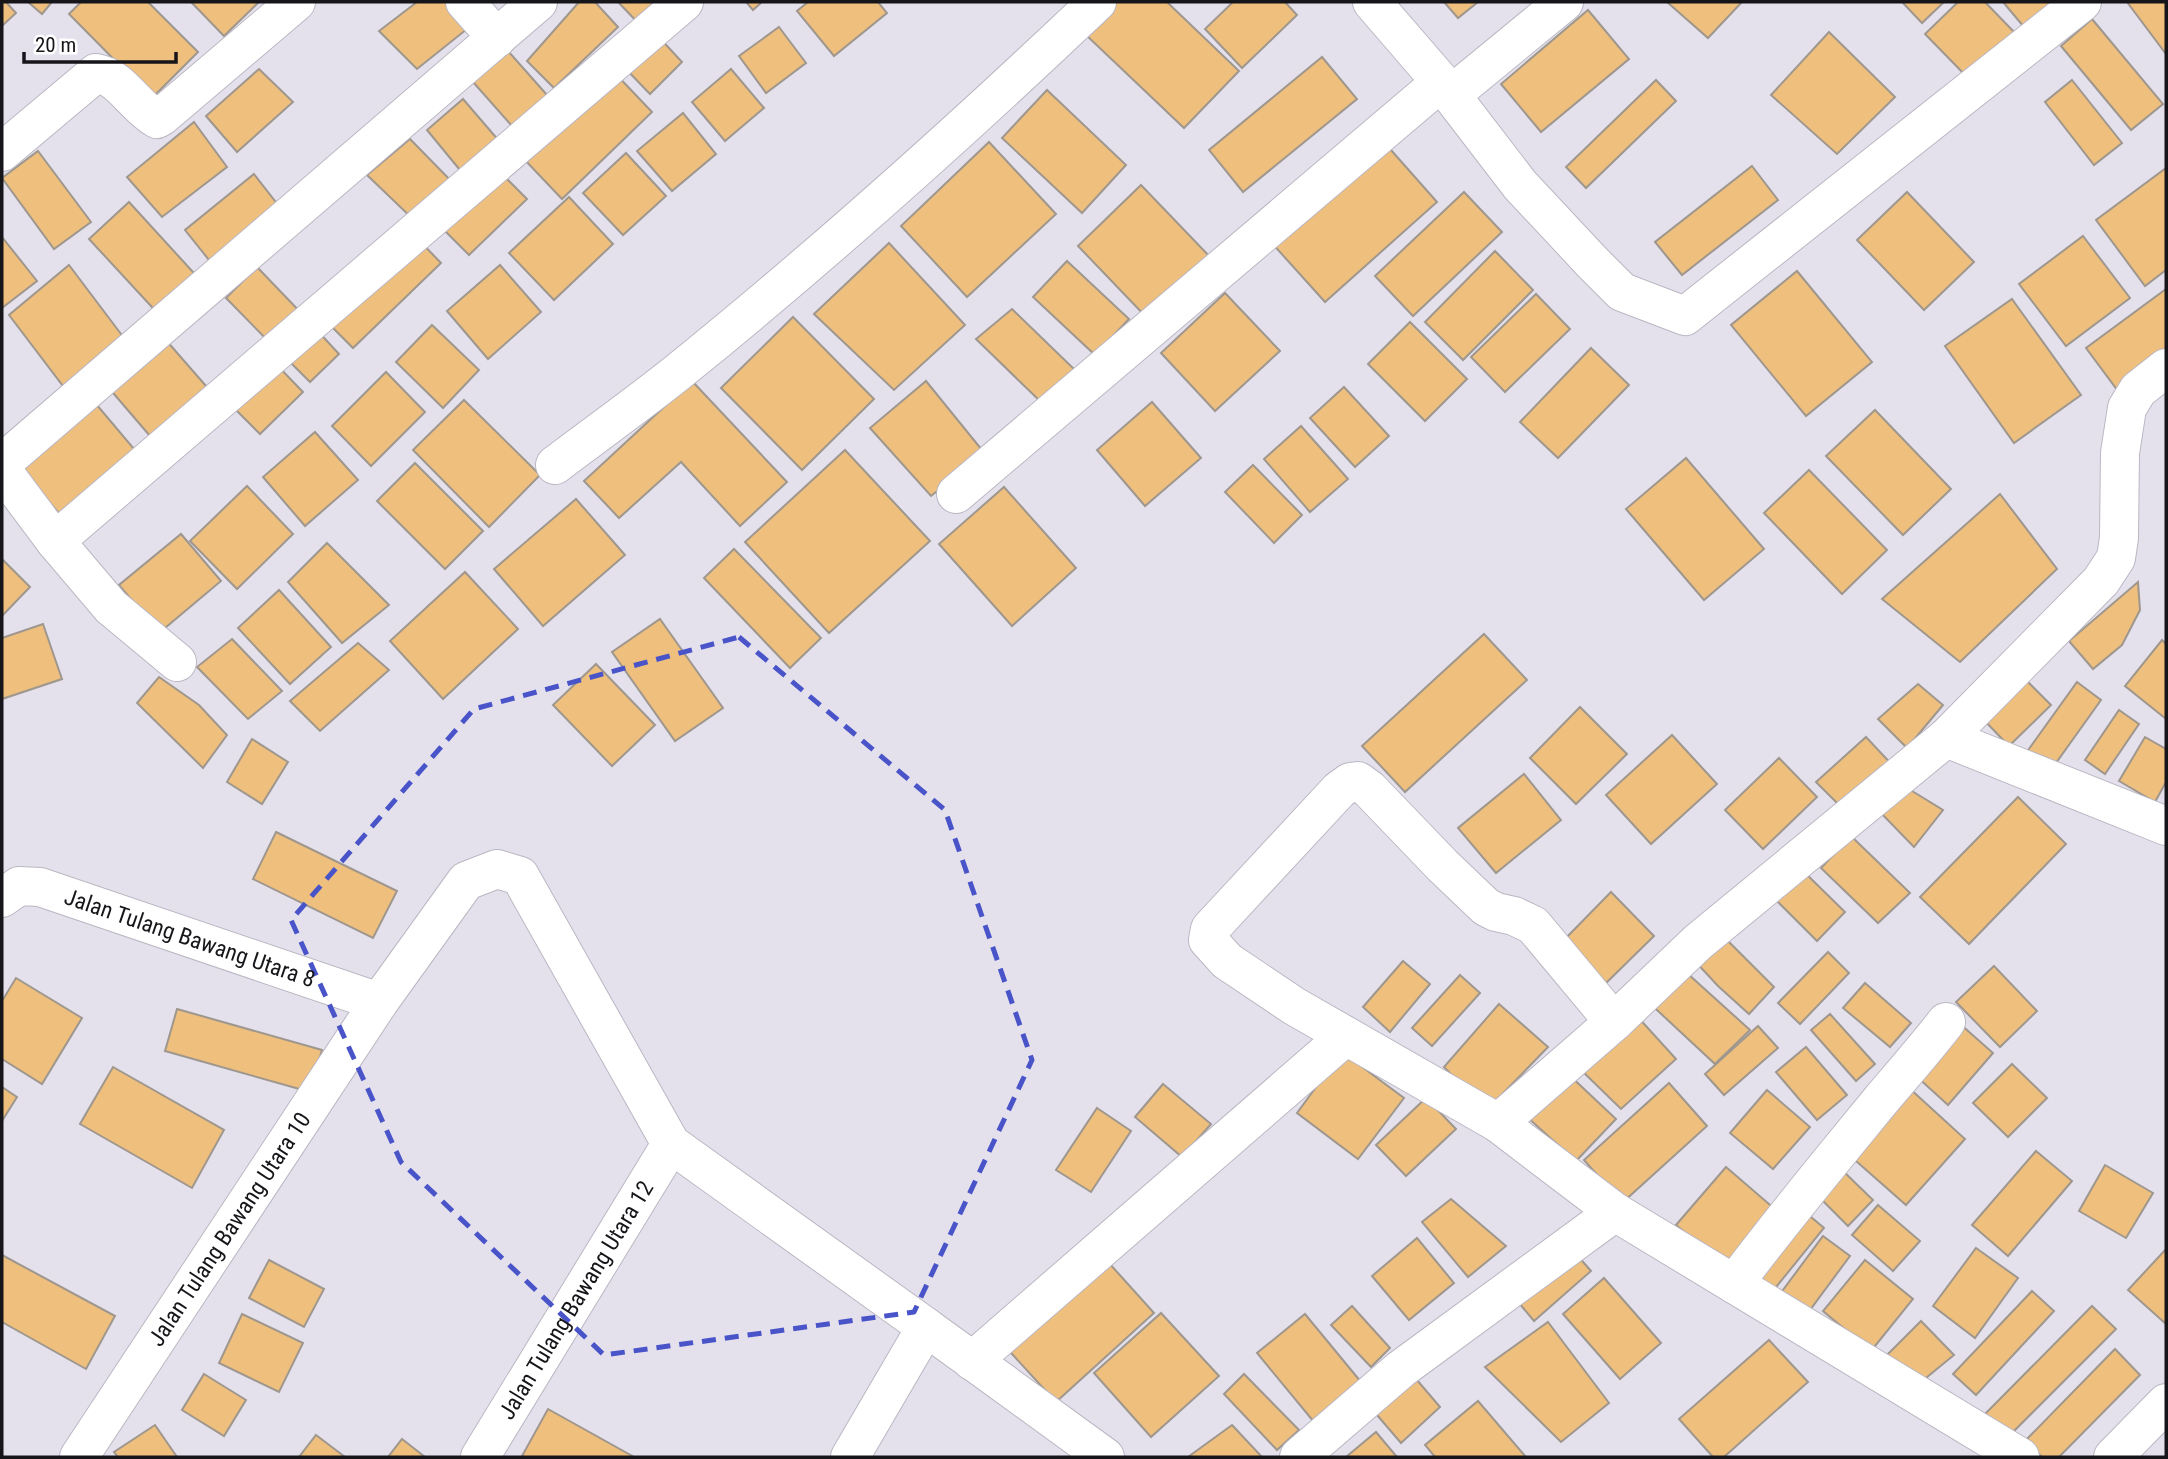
<svg xmlns="http://www.w3.org/2000/svg" width="2168" height="1459" viewBox="0 0 2168 1459" font-family="'Roboto Condensed',sans-serif">
<style>
.building{fill:#eebf7d;stroke:#9f978e;stroke-width:2}
.lines{fill:none;stroke-linecap:round;stroke-linejoin:round}
.minor-casing{stroke:#bbb7c3;stroke-width:40}
.minor{stroke:#fff;stroke-width:38}
.marked{fill:none;stroke:#4a54c9;stroke-width:5;stroke-dasharray:14 9;stroke-linejoin:round}
.labels{text-anchor:middle;dominant-baseline:central;stroke-width:6;stroke-linejoin:round;paint-order:stroke}
.street-label{font-size:23px;fill:#161519;stroke:#fff}
</style>
<rect width="100%" height="100%" fill="#e4e1ed"/>
<!-- building -->
<g class="building">
<path d="M2,2H6L16,13L2,26Z"/>
<path d="M28,2H52L42,14Z"/>
<path d="M81,2H148L198,52L152,98L69,14Z"/>
<path d="M191,2H259L224,36Z"/>
<path d="M417,2H458L477,21L417,69L379,31Z"/>
<path d="M579,2H595L618,27L554,88L527,61Z"/>
<path d="M618,2H670L643,28Z"/>
<path d="M746,2H762L753,10Z"/>
<path d="M808,2H878L887,13L834,56L797,11Z"/>
<path d="M1117,2H1167L1239,71L1184,128L1086,35Z"/>
<path d="M1233,2H1285L1297,15L1242,68L1205,29Z"/>
<path d="M1444,2H1478L1458,18Z"/>
<path d="M1667,2H1742L1708,38Z"/>
<path d="M1902,2H1944L1922,23Z"/>
<path d="M1958,2H1985L2017,35L1970,80L1925,34Z"/>
<path d="M2003,2H2069L2029,33Z"/>
<path d="M2127,2H2166V54Z"/>
<path d="M1588,10L1629,59L1541,132L1501,84Z"/>
<path d="M2092,19L2163,104L2131,130L2061,46Z"/>
<path d="M779,27L806,63L766,93L739,56Z"/>
<path d="M1829,32L1895,97L1837,154L1771,95Z"/>
<path d="M656,34L682,62L650,94L623,66Z"/>
<path d="M508,51L555,104L520,135L473,82Z"/>
<path d="M1322,57L1357,99L1243,192L1209,150Z"/>
<path d="M259,69L293,102L237,152L206,116Z"/>
<path d="M731,69L764,108L725,141L692,102Z"/>
<path d="M612,70L652,112L562,199L522,157Z"/>
<path d="M1656,80L1676,101L1586,188L1566,167Z"/>
<path d="M2072,80L2122,143L2094,165L2045,102Z"/>
<path d="M1047,90L1126,165L1082,213L1002,138Z"/>
<path d="M463,99L506,149L469,181L427,130Z"/>
<path d="M683,113L716,154L672,191L637,151Z"/>
<path d="M194,122L227,167L162,217L127,177Z"/>
<path d="M410,139L458,188L418,224L367,175Z"/>
<path d="M1383,141L1437,202L1325,302L1270,241Z"/>
<path d="M989,142L1056,214L967,297L901,226Z"/>
<path d="M38,151L91,222L54,249L2,178Z"/>
<path d="M626,153L666,196L623,235L583,193Z"/>
<path d="M1752,166L1778,200L1682,275L1655,242Z"/>
<path d="M2166,168V270L2145,286L2096,220Z"/>
<path d="M497,169L527,199L469,255L439,225Z"/>
<path d="M254,174L282,210L213,265L185,230Z"/>
<path d="M1141,185L1212,259L1149,320L1078,246Z"/>
<path d="M1464,192L1502,232L1413,316L1375,276Z"/>
<path d="M1907,192L1974,262L1924,310L1857,240Z"/>
<path d="M569,197L613,244L554,300L509,253Z"/>
<path d="M129,202L203,283L163,319L89,239Z"/>
<path d="M415,236L441,263L353,348L326,321Z"/>
<path d="M2083,236L2130,298L2066,346L2019,284Z"/>
<path d="M2,237L37,281L2,308Z"/>
<path d="M889,243L965,325L894,390L814,314Z"/>
<path d="M1495,251L1533,290L1463,360L1425,322Z"/>
<path d="M1067,261L1129,319L1095,355L1033,297Z"/>
<path d="M69,265L124,338L63,386L9,315Z"/>
<path d="M500,265L541,312L488,359L447,311Z"/>
<path d="M257,267L306,318L275,348L226,298Z"/>
<path d="M1797,271L1872,362L1806,416L1731,325Z"/>
<path d="M2166,289V355L2118,391L2086,348Z"/>
<path d="M1225,293L1280,351L1215,411L1161,353Z"/>
<path d="M1536,294L1570,329L1505,392L1471,357Z"/>
<path d="M2012,299L2081,395L2014,443L1945,346Z"/>
<path d="M1012,309L1075,370L1043,404L976,339Z"/>
<path d="M793,317L874,399L802,470L721,388Z"/>
<path d="M1410,322L1467,379L1425,421L1368,364Z"/>
<path d="M432,325L479,370L443,408L396,362Z"/>
<path d="M314,327L339,354L310,382L284,356Z"/>
<path d="M165,339L213,394L156,443L108,387Z"/>
<path d="M1591,348L1629,385L1558,458L1520,422Z"/>
<path d="M273,361L303,392L260,434L229,403Z"/>
<path d="M386,372L425,412L371,466L332,426Z"/>
<path d="M692,381L787,482L740,526L681,462L619,518L584,481Z"/>
<path d="M926,381L982,450L965,469L931,496L870,428Z"/>
<path d="M1344,387L1389,436L1355,467L1310,418Z"/>
<path d="M91,398L140,456L62,517L15,462Z"/>
<path d="M464,400L540,475L489,527L413,450Z"/>
<path d="M1152,402L1201,458L1145,506L1097,450Z"/>
<path d="M1875,410L1951,489L1903,535L1826,456Z"/>
<path d="M1301,426L1348,479L1310,512L1264,459Z"/>
<path d="M315,432L358,480L305,526L263,477Z"/>
<path d="M845,450L930,541L829,633L745,542Z"/>
<path d="M1686,458L1764,549L1704,600L1626,509Z"/>
<path d="M415,463L483,531L445,569L377,501Z"/>
<path d="M1253,465L1302,515L1274,543L1225,492Z"/>
<path d="M1809,470L1887,550L1842,594L1764,513Z"/>
<path d="M247,486L293,534L237,589L190,541Z"/>
<path d="M1004,487L1076,568L1012,626L939,544Z"/>
<path d="M2000,494L2057,569L1960,662L1882,599Z"/>
<path d="M576,499L625,555L543,626L494,569Z"/>
<path d="M181,534L221,581L159,633L119,585Z"/>
<path d="M327,543L389,605L342,643L288,582Z"/>
<path d="M734,549L821,638L790,668L704,578Z"/>
<path d="M2,559L30,587L2,616Z"/>
<path d="M465,572L518,629L443,699L390,641Z"/>
<path d="M2138,582L2140,610L2122,645L2093,669L2069,641Z"/>
<path d="M279,590L331,647L290,684L238,628Z"/>
<path d="M660,619L723,708L675,741L612,652Z"/>
<path d="M43,624L62,679L2,699V638Z"/>
<path d="M1484,634L1527,680L1405,792L1362,746Z"/>
<path d="M232,639L282,691L248,719L197,667Z"/>
<path d="M2162,640L2166,644V719L2125,686Z"/>
<path d="M358,643L389,670L320,731L290,701Z"/>
<path d="M596,664L655,725L612,766L553,705Z"/>
<path d="M2021,675L2051,705L2009,746L1979,715Z"/>
<path d="M159,677L199,705L227,735L203,768L137,703Z"/>
<path d="M2077,682L2101,700L2051,770L2026,753Z"/>
<path d="M1918,684L1943,705L1907,748L1878,719Z"/>
<path d="M1580,707L1627,754L1576,804L1530,758Z"/>
<path d="M2119,710L2139,724L2105,774L2085,760Z"/>
<path d="M1672,735L1717,784L1651,844L1606,795Z"/>
<path d="M1866,737L1896,769L1842,808L1816,782Z"/>
<path d="M2145,737L2166,749V782L2155,802L2119,781Z"/>
<path d="M252,739L288,762L262,804L227,782Z"/>
<path d="M1779,758L1817,797L1763,849L1725,810Z"/>
<path d="M1524,774L1561,820L1496,873L1458,828Z"/>
<path d="M1899,783L1943,810L1914,847L1876,808Z"/>
<path d="M2018,797L2066,844L1969,944L1920,897Z"/>
<path d="M276,832L397,891L373,938L253,879Z"/>
<path d="M1851,836L1910,893L1878,923L1821,868Z"/>
<path d="M1796,864L1845,912L1817,941L1768,892Z"/>
<path d="M1611,892L1654,936L1601,988L1559,945Z"/>
<path d="M1718,931L1774,987L1749,1014L1718,986L1692,958Z"/>
<path d="M1828,952L1849,973L1800,1024L1778,1003Z"/>
<path d="M1403,961L1430,984L1390,1032L1363,1007Z"/>
<path d="M1677,964L1750,1030L1715,1064L1644,998Z"/>
<path d="M1994,966L2037,1011L2000,1047L1956,1002Z"/>
<path d="M1460,975L1480,993L1432,1046L1412,1028Z"/>
<path d="M16,978L82,1018L42,1084L2,1059V1001Z"/>
<path d="M1865,983L1911,1023L1890,1047L1843,1008Z"/>
<path d="M1499,1004L1548,1047L1486,1111L1444,1067Z"/>
<path d="M177,1009L322,1050L310,1092L165,1051Z"/>
<path d="M1830,1014L1875,1064L1856,1081L1811,1030Z"/>
<path d="M1636,1015L1676,1059L1621,1109L1578,1067Z"/>
<path d="M1959,1023L1993,1053L1948,1105L1915,1075Z"/>
<path d="M1758,1026L1778,1048L1724,1095L1705,1074Z"/>
<path d="M1806,1047L1847,1095L1817,1120L1776,1072Z"/>
<path d="M1342,1052L1404,1098L1358,1159L1297,1113Z"/>
<path d="M2012,1064L2047,1098L2008,1137L1973,1103Z"/>
<path d="M113,1067L224,1130L192,1188L80,1124Z"/>
<path d="M1565,1071L1616,1119L1576,1161L1527,1117Z"/>
<path d="M1669,1083L1707,1126L1622,1203L1584,1160Z"/>
<path d="M1163,1084L1211,1124L1182,1157L1135,1117Z"/>
<path d="M2,1087L17,1097L2,1121Z"/>
<path d="M1908,1087L1965,1139L1906,1205L1848,1154Z"/>
<path d="M1767,1090L1810,1127L1773,1169L1730,1133Z"/>
<path d="M1426,1098L1456,1129L1406,1176L1376,1145Z"/>
<path d="M1097,1108L1131,1131L1091,1192L1056,1170Z"/>
<path d="M2036,1151L2072,1181L2008,1256L1972,1225Z"/>
<path d="M2105,1165L2153,1193L2126,1238L2079,1211Z"/>
<path d="M1726,1167L1776,1210L1726,1268L1676,1225Z"/>
<path d="M1841,1169L1873,1200L1848,1226L1816,1194Z"/>
<path d="M1451,1199L1506,1246L1468,1277L1422,1222Z"/>
<path d="M1878,1205L1920,1241L1893,1271L1852,1235Z"/>
<path d="M1805,1212L1824,1228L1772,1292L1752,1275Z"/>
<path d="M1823,1236L1850,1256L1807,1314L1780,1294Z"/>
<path d="M1417,1238L1454,1283L1409,1320L1372,1276Z"/>
<path d="M1570,1247L1591,1271L1534,1321L1514,1297Z"/>
<path d="M1976,1248L2018,1278L1975,1338L1933,1306Z"/>
<path d="M2166,1249V1324L2128,1290Z"/>
<path d="M1100,1253L1154,1313L1056,1402L1001,1342Z"/>
<path d="M2,1255L115,1316L86,1369L2,1322Z"/>
<path d="M269,1260L324,1289L304,1327L249,1298Z"/>
<path d="M1865,1260L1913,1299L1871,1351L1823,1311Z"/>
<path d="M1604,1278L1661,1343L1620,1379L1563,1314Z"/>
<path d="M2032,1291L2054,1311L1976,1395L1953,1374Z"/>
<path d="M1352,1306L1390,1348L1371,1367L1331,1325Z"/>
<path d="M2092,1306L2116,1329L2006,1439L1983,1416Z"/>
<path d="M1161,1313L1219,1376L1151,1437L1094,1373Z"/>
<path d="M242,1314L303,1343L279,1392L219,1363Z"/>
<path d="M1305,1314L1361,1382L1314,1422L1257,1353Z"/>
<path d="M1921,1321L1954,1355L1921,1382L1882,1360Z"/>
<path d="M1548,1322L1609,1403L1561,1442L1485,1367Z"/>
<path d="M1769,1340L1808,1382L1724,1457H1713L1679,1419Z"/>
<path d="M2115,1349L2140,1375L2059,1457H2042L2025,1441Z"/>
<path d="M1411,1373L1440,1407L1401,1443L1371,1408Z"/>
<path d="M204,1374L246,1400L224,1436L182,1410Z"/>
<path d="M1244,1374L1299,1430L1277,1450L1224,1394Z"/>
<path d="M1478,1401L1526,1457H1435L1425,1445Z"/>
<path d="M548,1409L634,1457H524L522,1456Z"/>
<path d="M155,1425L177,1457H118L114,1452Z"/>
<path d="M1232,1425L1262,1457H1188Z"/>
<path d="M1376,1432L1397,1457H1346Z"/>
<path d="M316,1435L345,1457H299Z"/>
<path d="M402,1439L425,1457H388Z"/>
</g>
<g class="lines">
<!-- minor casing -->
<g class="minor-casing">
<g id="minor">
<path d="M465,2L497,38"/>
<path d="M1372,2L1441,82L1520,185L1592,262L1622,292L1685,316L2082,2"/>
<path d="M1451,95L1564,2"/>
<path d="M2,152L96,73C121,77 135,107 157,119L162,116L296,2"/>
<path d="M2,463L538,2"/>
<path d="M555,465C596,434 638,404 678,372C823,255 962,130 1097,2"/>
<path d="M2,470L55,541L111,607L177,662"/>
<path d="M956,494L1441,82"/>
<path d="M55,541L684,2"/>
<path d="M1946,738L2166,826"/>
<path id="s1" d="M2,898L19,886L40,887L379,1002"/>
<path d="M1614,1022L1533,925L1514,916L1496,912L1486,907L1443,866L1369,789L1358,781L1350,782L1339,790L1210,929L1208,940L1227,961L1294,1006L1498,1123L1615,1212L2020,1457"/>
<path d="M1498,1123L1614,1022L1698,942L1946,738L2101,581L2116,558L2119,538L2120,453L2127,408L2138,390L2166,368"/>
<path d="M1734,1284C1781,1221 1831,1161 1881,1100C1903,1074 1925,1049 1946,1022"/>
<path d="M926,1327L1105,1457"/>
<path d="M972,1361L1346,1036"/>
<path id="s2" d="M79,1457L379,1002L466,881L497,869L520,876L671,1144L926,1327L850,1457"/>
<path id="s3" d="M480,1457L671,1144"/>
<path d="M1299,1457L1401,1369L1615,1212"/>
<path d="M2113,1457L2166,1403"/>
</g>
</g>
<!-- minor -->
<use href="#minor" class="minor"/>
</g>
<!-- marked area -->
<path class="marked" d="M739,637L945,810L1032,1060L914,1312L604,1355L401,1162L291,920L474,709Z"/>
<g class="labels">
<!-- street labels -->
<g class="street-label">
<text stroke="none"><textPath href="#s1" startOffset="200">Jalan Tulang Bawang Utara 8</textPath></text>
<text stroke="none"><textPath href="#s2" startOffset="273">Jalan Tulang Bawang Utara 10</textPath></text>
<text stroke="none"><textPath href="#s3" startOffset="184">Jalan Tulang Bawang Utara 12</textPath></text>
</g>
</g>
<!-- border -->
<rect width="2168" height="1459" fill="none" stroke="#161519" stroke-width="7"/>
<!-- scale -->
<path d="M24 52v10h152v-10" fill="none" stroke="#161519" stroke-width="3.5"/>
<text x="35" y="52" font-size="21" fill="#161519" stroke="#ffffff" stroke-width="5" paint-order="stroke">20 m</text>
</svg>
